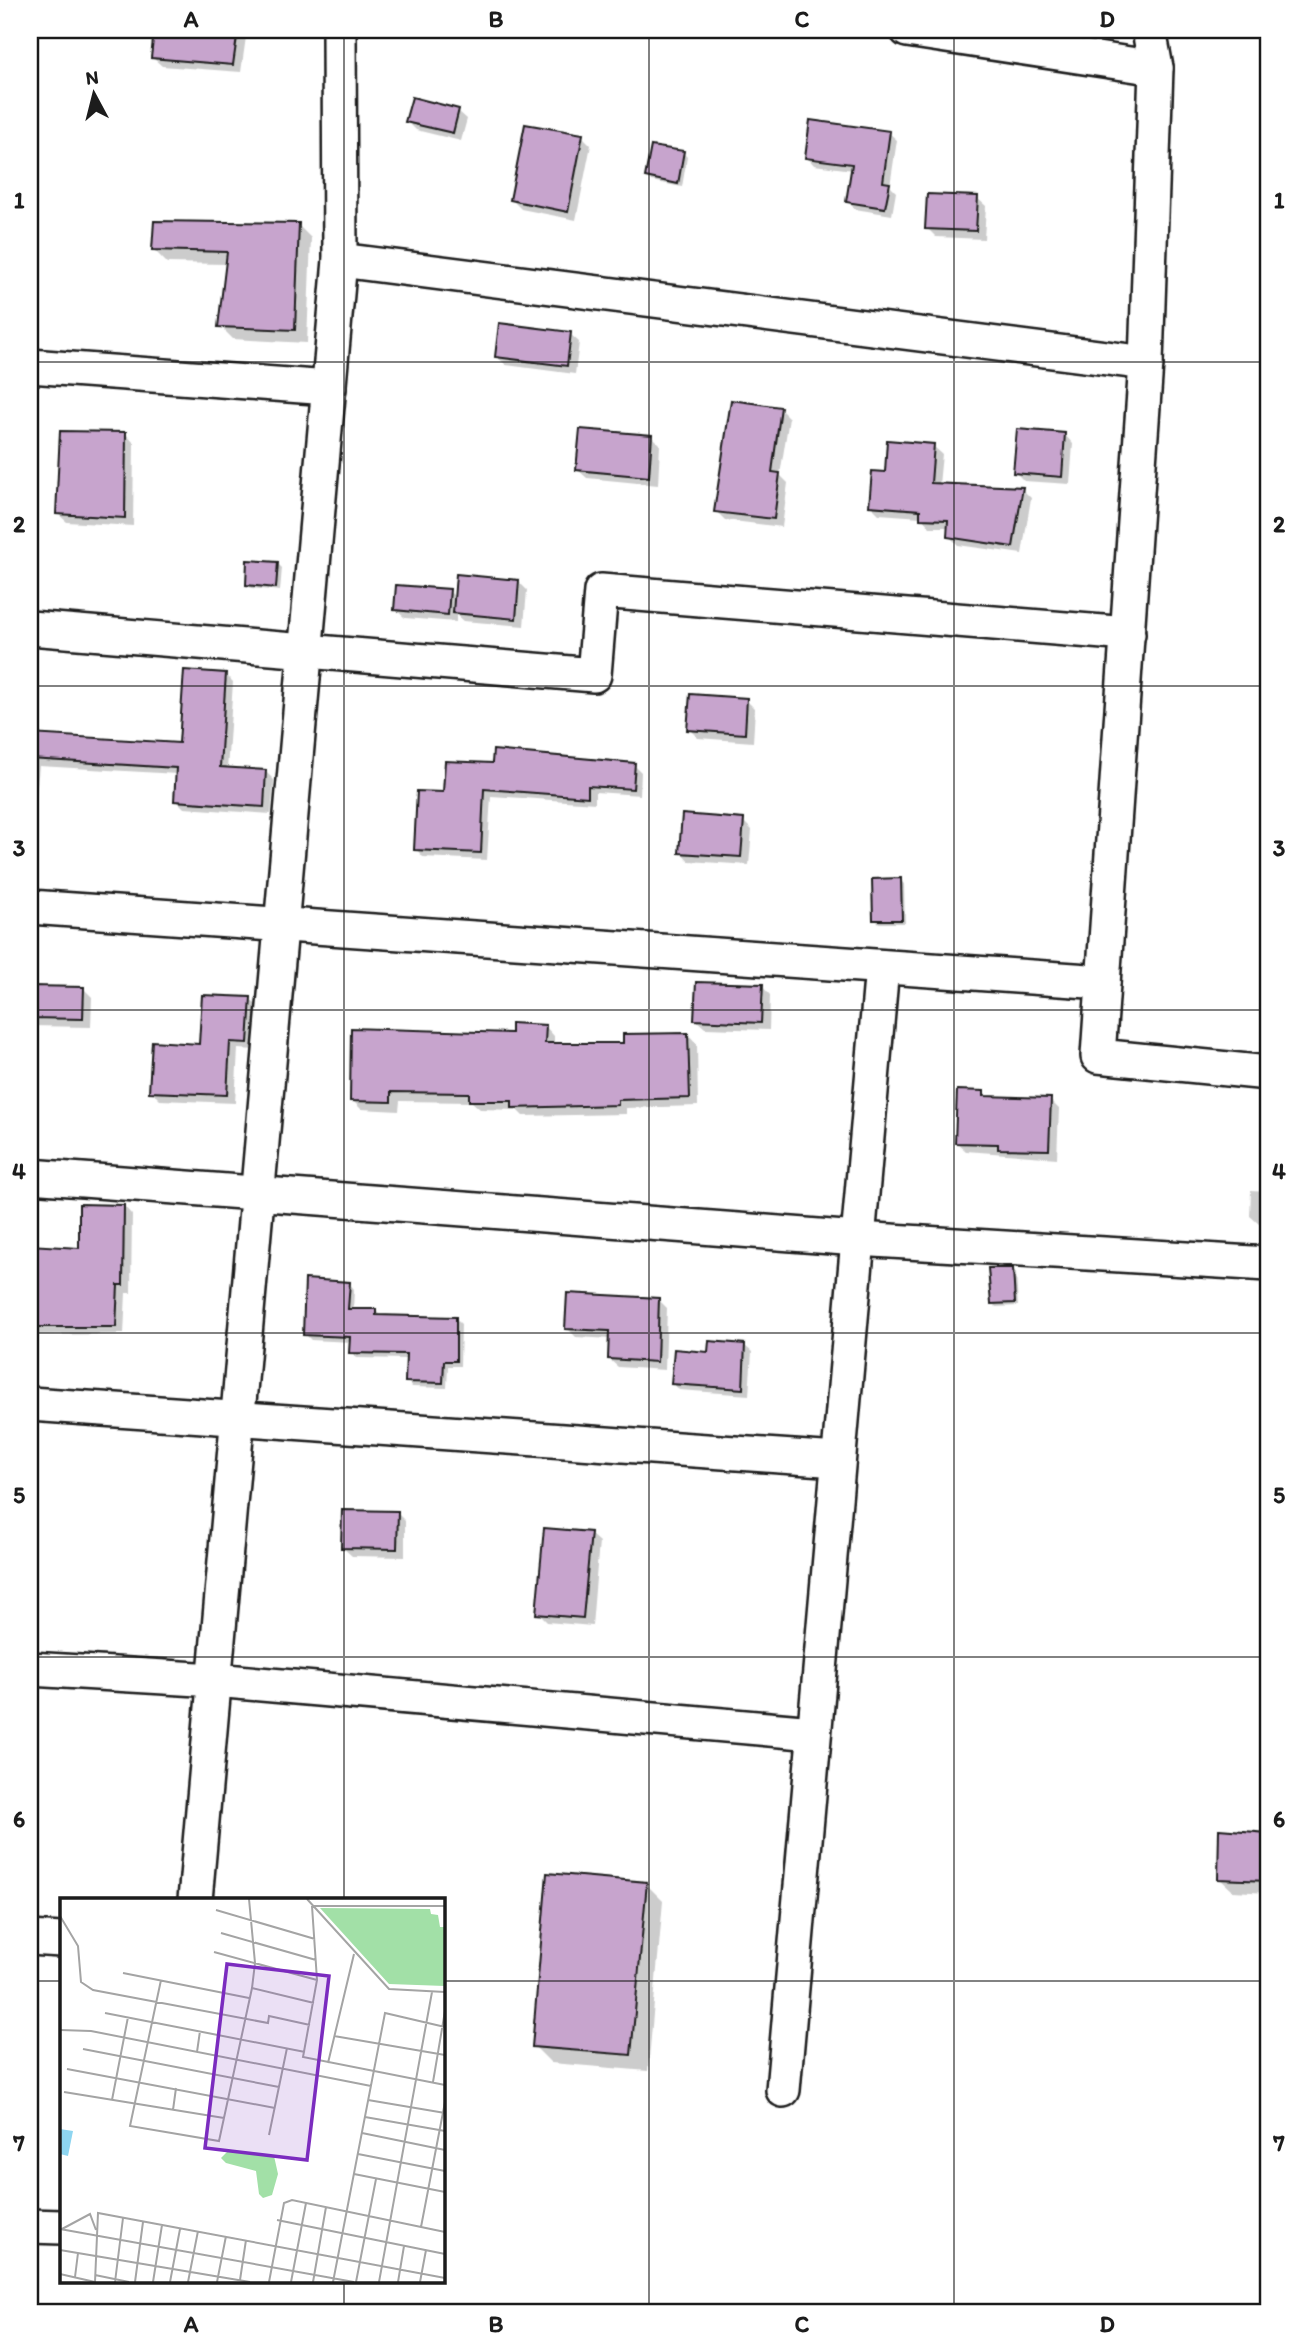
<svg xmlns="http://www.w3.org/2000/svg" width="1298" height="2343" viewBox="0 0 1298 2343" font-family="Itim,sans-serif">
<style>
.shadow{fill:#0003}
.building{fill:#c7a4cd;stroke:#1c1c1c;stroke-width:2}
.lines{fill:none;stroke-linecap:round;stroke-linejoin:round}
.minor-casing{stroke:#1c1c1c;stroke-width:38}
.minor{stroke:#fff;stroke-width:33}
.grid{fill:none;stroke:#1c1c1c;stroke-width:2;stroke-opacity:0.55}
.inset-road{fill:none;stroke:#a4a4a4;stroke-width:2}
.view{fill:#7b2cbf;fill-opacity:0.15;stroke:#7b2cbf;stroke-width:3.5}
.inset-edge{fill:none;stroke:#1c1c1c;stroke-width:3.5}
.neatline{fill:none;stroke:#1c1c1c;stroke-width:2.5}
.grid-label{font-size:23px;text-anchor:middle;font-weight:bold;fill:#1c1c1c}
</style>
<rect width="100%" height="100%" fill="#fff"/>
<filter id="ink" filterUnits="userSpaceOnUse"><feTurbulence type="fractalNoise" baseFrequency=".0143" numOctaves="2"/><feDisplacementMap in="SourceGraphic" scale="14" xChannelSelector="R" yChannelSelector="G"/><feConvolveMatrix kernelMatrix="1 2 1 2 8 2 1 2 1" color-interpolation-filters="sRGB"/></filter>
<g filter="url(#ink)">
<!-- shadow -->
<g class="shadow">
<path d="M156,30H247L241,72L162,66L153,58Z"/>
<path d="M458,111L467,119L461,141L416,130L407,121Z"/>
<path d="M889,133L897,140L890,186L896,192L892,215L855,209L848,202L853,170L814,165L807,157Z"/>
<path d="M582,136L591,145L576,220L521,209L512,200Z"/>
<path d="M683,153L687,157L682,187L651,181L647,177Z"/>
<path d="M977,198L986,206L984,239L936,237L927,228Z"/>
<path d="M298,225L311,238L307,343L233,339L220,326L227,264L167,263L154,250Z"/>
<path d="M570,334L579,342L575,374L506,365L497,357Z"/>
<path d="M780,409L789,418L780,475L788,483L782,527L725,520L716,511Z"/>
<path d="M126,434L134,443L133,526L67,522L58,514Z"/>
<path d="M1065,435L1073,444L1070,484L1024,481L1015,472Z"/>
<path d="M652,437L660,445L658,485L587,478L578,470Z"/>
<path d="M933,446L942,454L939,485L1022,489L1031,498L1022,554L958,545L949,536L950,527H930L921,517L879,514L870,505L887,474Z"/>
<path d="M278,564L282,568L280,591L251,588L247,584Z"/>
<path d="M518,581L527,590L524,626L463,621L456,615V622L405,618L396,610L449,591L456,598Z"/>
<path d="M225,674L233,682L227,770L266,772L274,780L271,814L184,808L176,800L177,774L39,766L36,797H30V735L181,744Z"/>
<path d="M746,700L755,709L753,742L698,738L689,729Z"/>
<path d="M634,765L641,772L640,795L595,792V803L491,796L487,860L423,857L416,849L445,794Z"/>
<path d="M743,821L752,830L749,865L689,861L681,852Z"/>
<path d="M900,880L904,884L905,923H879L875,919Z"/>
<path d="M762,986L770,995L769,1030L705,1028L696,1020Z"/>
<path d="M30,987L83,988L92,997L91,1027L30,1026Z"/>
<path d="M250,999L259,1008L257,1050L238,1049L235,1103L160,1100L151,1091Z"/>
<path d="M545,1026L554,1036V1045H625L688,1034L697,1044L698,1106L626,1108V1114L523,1116L517,1110L480,1109L472,1102L400,1101L399,1111L361,1109L352,1100L512,1035Z"/>
<path d="M984,1093L989,1098L1050,1100L1059,1109L1057,1158L966,1151L957,1143Z"/>
<path d="M1251,1191L1268,1192V1225L1259,1224L1250,1216Z"/>
<path d="M124,1206L132,1215L131,1293H126L124,1334L30,1335V1246L80,1250Z"/>
<path d="M1012,1269L1016,1273L1018,1306L996,1307L992,1303Z"/>
<path d="M349,1283L354,1289L353,1310L376,1311L382,1317L456,1319L461,1324L460,1366H448L447,1388L412,1387L407,1381V1359L357,1358L351,1352L352,1342L311,1340L305,1334Z"/>
<path d="M658,1299L667,1308L665,1370L618,1367L609,1359L611,1339L576,1337L567,1328Z"/>
<path d="M745,1346L752,1352L749,1395L679,1390L673,1383L710,1354Z"/>
<path d="M397,1513L405,1521V1557L352,1556L343,1548Z"/>
<path d="M590,1534L599,1542L592,1626L547,1622L538,1613Z"/>
<path d="M1221,1830L1268,1834V1893L1233,1891L1219,1878Z"/>
<path d="M646,1884L663,1901L648,2071L551,2063L534,2046Z"/>
</g>
<!-- building -->
<g class="building">
<path d="M154,30H238L233,65L151,58Z"/>
<path d="M412,97L459,109L453,133L405,122Z"/>
<path d="M810,120L890,131L883,182L890,183L885,208L846,202L852,164L805,158Z"/>
<path d="M525,124L583,134L568,212L510,200Z"/>
<path d="M651,146L684,151L678,184L645,177Z"/>
<path d="M927,194L978,196L976,231L925,229Z"/>
<path d="M154,221L299,223L295,330L218,327L227,252L152,250Z"/>
<path d="M499,323L571,332L567,366L495,357Z"/>
<path d="M731,400L781,407L772,472L780,473L774,519L714,512Z"/>
<path d="M580,429L652,435L649,477L576,470Z"/>
<path d="M1017,429L1065,433L1062,477L1013,473Z"/>
<path d="M60,431L126,432L125,518L56,514Z"/>
<path d="M887,440L934,444L931,483L1023,487L1013,547L947,537L948,520L920,519V510L869,506L872,471L885,472Z"/>
<path d="M247,560L278,562L276,588L246,585Z"/>
<path d="M456,574L519,580L516,619L453,613Z"/>
<path d="M396,585L450,589L448,615L394,610Z"/>
<path d="M184,670L226,673L220,767L266,770L264,807L174,801L176,768L30,759L31,734L179,743Z"/>
<path d="M690,694L747,698L745,734L687,730Z"/>
<path d="M493,750L635,763L633,789L588,786V797L484,789L481,853L414,850L417,791L443,792L445,761L492,763Z"/>
<path d="M682,814L744,819L741,857L679,853Z"/>
<path d="M901,878L902,920H873L872,879Z"/>
<path d="M696,982L763,984L761,1023L694,1020Z"/>
<path d="M30,986L84,987L83,1019L30,1018Z"/>
<path d="M202,995L251,997L248,1043L230,1042L227,1095L149,1092L152,1041L199,1044Z"/>
<path d="M511,1023L546,1025L545,1043H623V1034L688,1033L690,1098L618,1100V1105L512,1108V1101H469V1093L391,1092V1102L350,1101L351,1028L511,1033Z"/>
<path d="M957,1090L984,1091V1096L1051,1098L1049,1150L998,1149V1144L955,1143Z"/>
<path d="M79,1204L124,1205L123,1285H118L116,1327H30V1245L79,1248Z"/>
<path d="M988,1268H1013L1015,1303L991,1304Z"/>
<path d="M305,1279L350,1282L348,1309H376V1315L456,1317V1361H444L443,1383L405,1382L406,1354L349,1353L350,1337L303,1335Z"/>
<path d="M567,1293L659,1298L657,1362L608,1359L609,1331L565,1329Z"/>
<path d="M709,1341L745,1344L743,1389L671,1384L674,1349L708,1352Z"/>
<path d="M342,1510L398,1511L397,1549L341,1548Z"/>
<path d="M544,1528L591,1532L583,1618L536,1614Z"/>
<path d="M1219,1829L1268,1833V1881L1218,1879Z"/>
<path d="M547,1873L647,1882L631,2055L532,2047Z"/>
</g>
<g class="lines">
<!-- minor casing -->
<g class="minor-casing">
<g id="minor">
<path d="M907,30L1156,68"/>
<path d="M1149,30L1156,68L1146,363L1098,1056L1268,1073"/>
<path d="M340,260L1146,363"/>
<path d="M30,366L329,388"/>
<path d="M30,628L594,675L601,591L1128,634"/>
<path d="M30,907L1103,982"/>
<path d="M30,1176L858,1239L1268,1264"/>
<path d="M30,1404L838,1460"/>
<path d="M30,1669L215,1680L814,1733"/>
<path d="M195,1900L340,260L339,30"/>
<path d="M30,1938L61,1940"/>
<path d="M783,2090L882,967"/>
<path d="M30,2226L61,2227"/>
</g>
</g>
<!-- minor -->
<use href="#minor" class="minor"/>
</g>
</g>
<!-- grid -->
<path class="grid" d="M344,30V1900M649,30V2313M954,30V2313M30,362H1268M30,686H1268M30,1010H1268M30,1333H1268M30,1657H1268M30,1981H61M443,1981H1268M344,2282V2313"/>
<!-- overview -->
<g transform="translate(60 1898)">
<rect width="385" height="385" fill="#fff"/>
<path d="M169,252L214,258L218,276L212,297L203,300L199,296L196,273L166,265L161,260Z" fill="#a2e0a7"/>
<path d="M260,10L370,11L371,16L378,17L380,29H385V88L329,86Z" fill="#a2e0a7"/>
<path d="M0,231L13,233L8,258L0,256Z" fill="#8ed5f0"/>
<path class="inset-road" d="M247,1L329,91L385,94M252,8L257,82L243,159L385,187M252,8H385M156,12L255,41M0,18L18,48L21,84L33,92L208,125L209,118L250,127M161,35L256,62M154,54L257,82M63,75L189,100M101,82L70,228L159,243L192,90L195,65L189,1M192,90L254,105M45,115L245,154M0,132L31,133L311,188M274,138L385,157M23,151L219,189M137,154L140,133M268,165L294,56M7,171L215,210M373,184L385,113M4,194L164,220M52,202L68,119M308,202L385,215M113,212L116,190M305,219L385,233M302,235L385,252M209,237L227,150M298,256L385,273M294,276L385,294M217,322L385,356M361,329L385,204M0,331L294,384M2,331L30,316L36,332M0,352L190,384M0,376L35,384M35,377L69,384M15,379L18,355M180,382L186,342M35,384L38,315L385,380M55,384L63,320M75,384L83,324M93,384L102,327M110,384L120,331M128,384L138,333M157,384L166,338M209,384L224,305L232,302L385,334M231,384L246,305M253,384L266,309M273,384L325,115L385,129M296,384L316,281M319,384L372,94M338,384L344,348M360,384L366,352"/>
<path class="view" d="M167,66L269,78L247,262L145,250Z"/>
<rect width="385" height="385" class="inset-edge"/>
</g>
<!-- margin -->
<rect width="1298" height="2343" fill="none" stroke="#fff" stroke-width="77"/>
<!-- north arrow -->
<g transform="translate(94 94) rotate(353)" stroke="#ffffff" stroke-width="5" paint-order="stroke">
<path d="M0-5L12 26L0 18L-12 26Z" fill="#1c1c1c"/>
<text y="-10" font-size="19" font-weight="bold" text-anchor="middle" fill="#1c1c1c">N</text>
</g>
<rect x="38" y="38" width="1222" height="2266" class="neatline"/>
<g class="grid-label">
<text x="191" y="27">A</text>
<text x="496" y="27">B</text>
<text x="802" y="27">C</text>
<text x="1107" y="27">D</text>
<text x="19" y="208">1</text>
<text x="1279" y="208">1</text>
<text x="19" y="532">2</text>
<text x="1279" y="532">2</text>
<text x="19" y="856">3</text>
<text x="1279" y="856">3</text>
<text x="19" y="1179">4</text>
<text x="1279" y="1179">4</text>
<text x="19" y="1503">5</text>
<text x="1279" y="1503">5</text>
<text x="19" y="1827">6</text>
<text x="1279" y="1827">6</text>
<text x="19" y="2151">7</text>
<text x="1279" y="2151">7</text>
<text x="191" y="2332">A</text>
<text x="496" y="2332">B</text>
<text x="802" y="2332">C</text>
<text x="1107" y="2332">D</text>
</g>
</svg>
